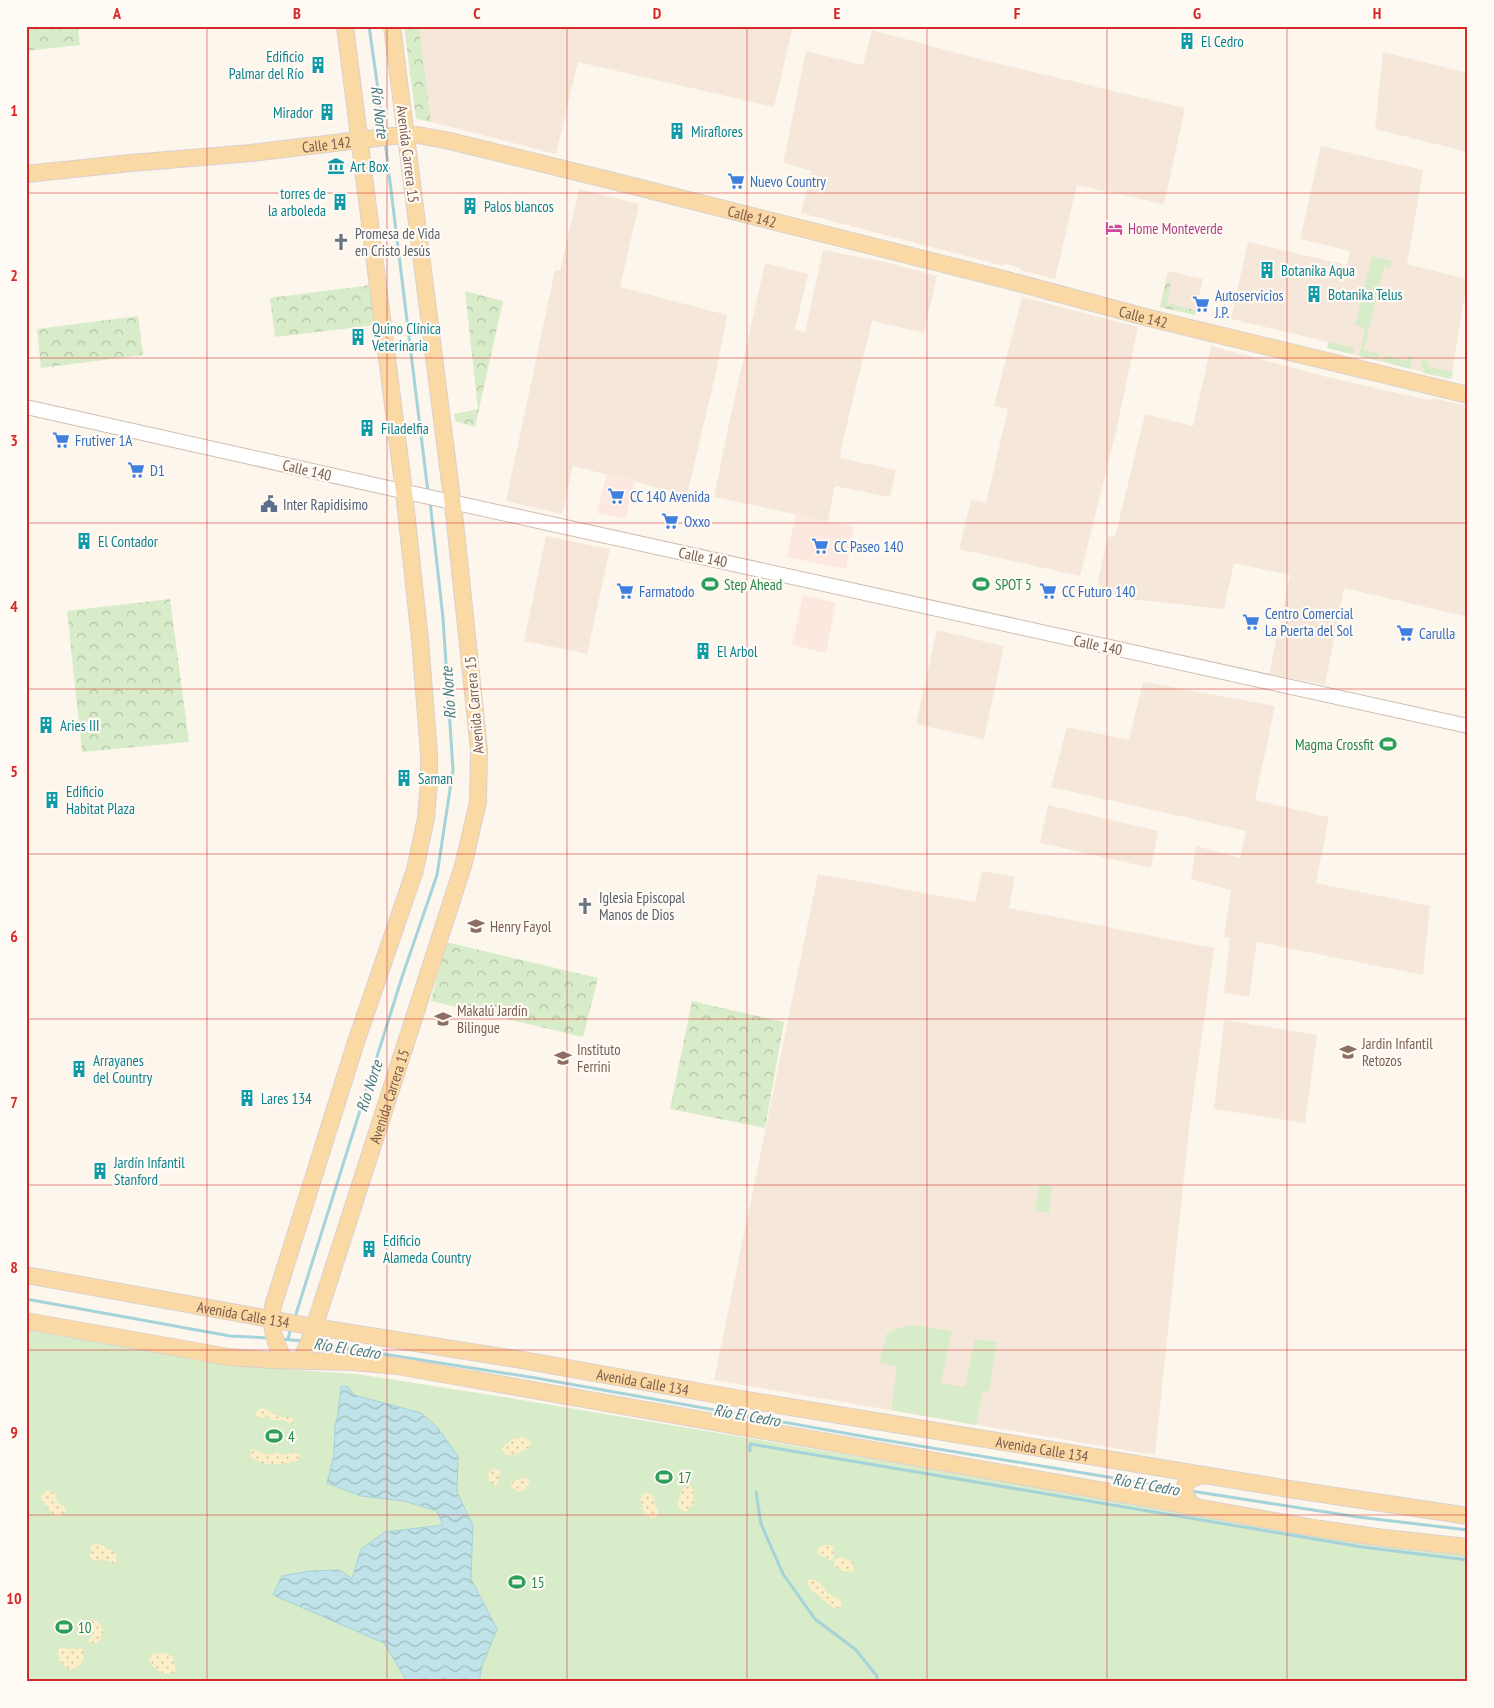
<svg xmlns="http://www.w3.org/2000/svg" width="1494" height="1708" viewBox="0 0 1494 1708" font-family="'PT Sans Narrow',sans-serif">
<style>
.residential{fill:#f5e8da}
.commercial{fill:#fde8e0}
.grass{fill:#d8ecc9}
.sand{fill:url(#sand-dots)}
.park{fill:url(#park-crowns)}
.water{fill:url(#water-waves);stroke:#a5d3da}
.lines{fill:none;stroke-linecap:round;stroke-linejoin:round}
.stream{stroke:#a5d3da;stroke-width:3}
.minor-casing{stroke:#d1beb0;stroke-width:16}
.major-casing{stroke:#dad1cd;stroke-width:18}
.minor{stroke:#fff;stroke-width:14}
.major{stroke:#fbd9a5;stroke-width:16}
.grid{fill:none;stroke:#d62828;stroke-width:1;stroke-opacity:0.55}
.labels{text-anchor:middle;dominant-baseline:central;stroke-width:4.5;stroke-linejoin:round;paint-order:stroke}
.culture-label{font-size:15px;fill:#0d838f;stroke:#fffaf3;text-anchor:start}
.street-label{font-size:15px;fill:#7a5c4d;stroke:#fffaf3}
.shop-label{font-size:15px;fill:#366cbe;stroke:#fffaf3;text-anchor:start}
.hotel-label{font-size:15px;fill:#b23c85;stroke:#fffaf3;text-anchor:start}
.worship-label{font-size:15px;fill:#5b616d;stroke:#fffaf3;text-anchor:start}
.service-label{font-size:15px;fill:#4e5e75;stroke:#fffaf3;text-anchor:start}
.leisure-label{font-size:15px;fill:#27864d;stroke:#fffaf3;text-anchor:start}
.education-label{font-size:15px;fill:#785e54;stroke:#fffaf3;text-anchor:start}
.water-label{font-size:16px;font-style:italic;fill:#437c86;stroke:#fffaf3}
.neatline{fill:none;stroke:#d62828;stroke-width:2}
.grid-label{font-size:16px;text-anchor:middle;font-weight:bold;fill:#d62828}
</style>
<defs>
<pattern id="sand-dots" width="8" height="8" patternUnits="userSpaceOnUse" patternTransform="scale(1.25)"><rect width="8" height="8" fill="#fcefc7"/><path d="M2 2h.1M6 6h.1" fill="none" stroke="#d1c5a4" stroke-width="1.8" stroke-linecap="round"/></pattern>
<pattern id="park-crowns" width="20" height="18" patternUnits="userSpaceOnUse" patternTransform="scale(1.25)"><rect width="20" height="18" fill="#d8ecc9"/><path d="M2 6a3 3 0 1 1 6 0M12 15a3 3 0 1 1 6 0" fill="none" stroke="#b4c2a5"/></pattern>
<pattern id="water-waves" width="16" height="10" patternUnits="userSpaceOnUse" patternTransform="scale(1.25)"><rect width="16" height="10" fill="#bfe3e8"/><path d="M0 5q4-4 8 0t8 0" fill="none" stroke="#a0bbbe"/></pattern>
</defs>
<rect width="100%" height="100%" fill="#fdf6ec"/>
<!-- residential -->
<g class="residential">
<path d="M419,26H793L774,107L578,62L556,154L431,122Z"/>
<path d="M872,30L983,60L1185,108L1164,204L1077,185L1055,279L1020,270V268L1005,263L1004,266L801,213L811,171L783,163L806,51L863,65Z"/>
<path d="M1383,52L1468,73V152L1375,129Z"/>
<path d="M1321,146L1423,170L1407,264L1467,279L1468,275L1451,379L1327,348L1328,342L1231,319L1248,242L1347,265L1350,251L1300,239Z"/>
<path d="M579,189L639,204L620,287L727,315L716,372L687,495L573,466L562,514L506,501L555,270L560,271Z"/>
<path d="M823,250L885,262L937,276L924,333L872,321L842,445L840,458L896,470L890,497L835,486L828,521L714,497L730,419L765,263L808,274L795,329L805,333Z"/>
<path d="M1168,271L1203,279L1195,315L1160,307Z"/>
<path d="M1022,297L1138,327L1116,432L1080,576L959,549L971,500L986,503L1008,409L994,406Z"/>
<path d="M1211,346L1323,376L1432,401L1433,398L1468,406V617L1344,588L1325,685L1269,674L1290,575L1234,563L1224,609L1128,599L1102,591L1098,582L1108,536L1115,537L1145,414L1193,426Z"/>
<path d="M546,536L610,549L587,654L524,641Z"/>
<path d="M937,630L1004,646L984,739L916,724Z"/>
<path d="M1143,682L1275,706L1255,800L1329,817L1316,883L1430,906L1423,975L1257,942L1249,997L1224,993L1230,938L1224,937L1231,890L1191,879L1196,846L1240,858L1246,831L1051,787L1067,727L1129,740Z"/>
<path d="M1048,805L1158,831L1151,868L1040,843Z"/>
<path d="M982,871L1015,877L1009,908L1214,948L1189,1129L1155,1455L714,1380L818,874L975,902Z"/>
<path d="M1224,1020L1317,1035L1305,1123L1214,1109Z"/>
</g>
<!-- commercial -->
<g class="commercial">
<path d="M607,473L635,479L625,519L597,513Z"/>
<path d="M796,514L854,527L846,569L787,557Z"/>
<path d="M803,595L836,603L826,653L792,645Z"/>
</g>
<!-- grass -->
<g class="grass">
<path d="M1372,256L1392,261L1390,268L1384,267L1364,350L1380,354L1379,361L1359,356L1364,334L1363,327L1355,325Z"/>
<path d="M1329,342L1354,348L1353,354L1327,348Z"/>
<path d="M1384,355L1406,361L1408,355L1413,356L1410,369L1382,361Z"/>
<path d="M1423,359L1429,361L1428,366L1453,372L1451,379L1423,373L1424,368L1420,367Z"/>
<path d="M1039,1184L1052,1186L1049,1213L1035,1211Z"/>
<path d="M909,1325L952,1331L941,1383L965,1387L975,1339L997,1342L989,1391L983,1392L976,1425L891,1410L897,1367L879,1362L887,1333Z"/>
<path d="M26,1330L239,1366L357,1374L510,1398L985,1478L1149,1508L1310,1533L1468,1555V1682H26Z"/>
</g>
<!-- sand -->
<g class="sand">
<path d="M260,1407L281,1417H292L295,1422L291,1424L283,1420H271L266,1415L262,1418L256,1417V1413Z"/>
<path d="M521,1437L529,1439L531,1444C525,1452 515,1455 505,1455L501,1449C507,1442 512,1439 521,1437Z"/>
<path d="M252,1449C264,1453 264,1457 277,1452L286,1455L294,1452L300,1456L297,1461C281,1464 264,1468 251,1457L250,1452Z"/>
<path d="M493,1468L500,1471L498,1482L496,1486L488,1480V1474Z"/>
<path d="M525,1478L529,1480V1484L524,1490L519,1492L511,1487V1484L514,1481Z"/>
<path d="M687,1485L691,1486L694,1491L693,1505L687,1511H682C677,1506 677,1501 681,1495L680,1492Z"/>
<path d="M47,1491H52L55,1493L57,1502L66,1508L65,1512L59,1517C51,1515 47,1505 41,1499V1495Z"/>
<path d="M645,1492L652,1495L658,1512V1517L648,1518L645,1514L640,1499Z"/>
<path d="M94,1543C103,1545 110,1549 117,1555L116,1562L112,1563L102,1559C96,1562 94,1561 90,1557L91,1546Z"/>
<path d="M824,1545H830L834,1548L833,1559L830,1561L826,1558L817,1554V1549Z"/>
<path d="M839,1557L845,1558L853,1563V1571C845,1573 838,1570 833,1563Z"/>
<path d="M810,1579L819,1582L827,1593L840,1600L843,1604L837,1609C826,1605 821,1595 811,1590L807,1582Z"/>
<path d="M95,1620C104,1627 106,1634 97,1643H89L88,1641L93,1634L91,1622Z"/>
<path d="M59,1647L70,1649L80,1648L83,1650C85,1662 82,1666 70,1670C61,1666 57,1657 59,1647Z"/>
<path d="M166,1653L173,1657L176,1672C165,1677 155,1671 149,1661L153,1654Z"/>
</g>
<!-- park -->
<g class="park">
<path d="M26,26H78L80,45L26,51Z"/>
<path d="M404,26H419L431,122L416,119Z"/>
<path d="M1166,282L1171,283L1167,303L1196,310L1195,315L1160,307Z"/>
<path d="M371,285L376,325L275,337L270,298Z"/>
<path d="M465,291L503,301L475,427L455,421L454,414L478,409Z"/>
<path d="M138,316L143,355L41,368L37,329Z"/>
<path d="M170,599L189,742L82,752L67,611Z"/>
<path d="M446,942L598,978L583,1037L431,1001Z"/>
<path d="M692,1001L784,1022L765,1128L670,1109Z"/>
</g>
<!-- water -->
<path class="water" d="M341,1386L348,1387L354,1395L421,1413L437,1427L458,1456L457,1492L473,1526L471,1579L497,1629L482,1666L479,1682H405V1678L384,1643L273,1595L282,1576L310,1571L340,1570L352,1579L361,1549L385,1532L443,1525L437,1511L404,1501L361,1496L327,1483L334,1454L335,1426L338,1414Z"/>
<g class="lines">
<!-- stream -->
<g class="stream">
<path d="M369,26L384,132"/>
<path d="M385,141L428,492"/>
<path d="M26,1299L230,1336L270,1338"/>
<path d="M295,1317L403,974L437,875L453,770L443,618L430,501"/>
<path d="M281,1339L303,1341"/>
<path d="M288,1339L291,1328"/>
<path d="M314,1343L536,1378L878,1439L1180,1489"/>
<path d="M750,1451V1444L1362,1547L1468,1560"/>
<path d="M1191,1491L1358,1517L1468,1530"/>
<path d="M756,1492L761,1524L783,1574L815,1619L855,1649L877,1676V1682"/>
</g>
<!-- minor casing -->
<g class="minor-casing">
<path id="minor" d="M26,407L411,493L1468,726"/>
</g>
<!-- major casing -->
<g class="major-casing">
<g id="major">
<path id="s1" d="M26,174L131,163L251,153L393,136L418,135L450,141L609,180L1007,280L1149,318L1468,395"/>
<path id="s2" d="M26,1275L315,1327L522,1360L735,1398L1289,1489L1468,1516"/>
<path d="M26,1321L229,1357L270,1360L352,1362L397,1366L1320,1529L1384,1538L1468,1547"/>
<path d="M285,1360C274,1343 270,1327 273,1306L356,1042L415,870L426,818L429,781V754L420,640L404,492L345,26"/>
<path id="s3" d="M301,1361L312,1334L463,866L478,802L479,750L455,522L392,26"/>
<path d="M1196,1508C1179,1493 1180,1479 1204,1475"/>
</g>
</g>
<!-- minor -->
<use href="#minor" class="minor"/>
<!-- major -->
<use href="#major" class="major"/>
</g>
<!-- grid -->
<path class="grid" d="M207,26V1682M387,26V1682M567,26V1682M747,26V1682M927,26V1682M1107,26V1682M1287,26V1682M26,193H1468M26,358H1468M26,523H1468M26,689H1468M26,854H1468M26,1019H1468M26,1185H1468M26,1350H1468M26,1515H1468"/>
<!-- icons -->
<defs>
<g id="building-bare" transform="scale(1.35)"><path d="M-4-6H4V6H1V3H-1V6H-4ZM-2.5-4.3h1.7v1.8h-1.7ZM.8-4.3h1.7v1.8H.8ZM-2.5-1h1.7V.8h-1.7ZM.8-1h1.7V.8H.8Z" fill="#0f9aa8" stroke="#fffaf3" stroke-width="2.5" paint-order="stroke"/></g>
<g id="museum-bare" transform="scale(1.35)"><path d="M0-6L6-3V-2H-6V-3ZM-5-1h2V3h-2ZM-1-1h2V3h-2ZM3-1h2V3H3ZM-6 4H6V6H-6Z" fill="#0f9aa8" stroke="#fffaf3" stroke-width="2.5" paint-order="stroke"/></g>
<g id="supermarket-bare" transform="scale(1.35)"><path d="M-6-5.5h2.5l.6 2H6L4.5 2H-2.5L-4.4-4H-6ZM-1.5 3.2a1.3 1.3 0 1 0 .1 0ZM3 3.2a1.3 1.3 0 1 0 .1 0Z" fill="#3f7fe0" stroke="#fffaf3" stroke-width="2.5" paint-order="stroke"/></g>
<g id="hotel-bare" transform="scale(1.35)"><path d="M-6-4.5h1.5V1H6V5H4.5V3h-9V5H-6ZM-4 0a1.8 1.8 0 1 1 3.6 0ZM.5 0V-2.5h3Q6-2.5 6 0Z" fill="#d1479c" stroke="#fffaf3" stroke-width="2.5" paint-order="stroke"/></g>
<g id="church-bare" transform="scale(1.35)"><path d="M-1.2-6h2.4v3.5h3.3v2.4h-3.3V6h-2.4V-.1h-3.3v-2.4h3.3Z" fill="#6b7280" stroke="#fffaf3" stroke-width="2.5" paint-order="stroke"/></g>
<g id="civic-bare" transform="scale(1.35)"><path d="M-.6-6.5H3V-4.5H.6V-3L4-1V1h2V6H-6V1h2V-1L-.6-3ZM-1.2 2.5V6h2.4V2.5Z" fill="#5c6f8a" stroke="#fffaf3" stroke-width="2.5" paint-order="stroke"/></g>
<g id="stadium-bare" transform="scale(1.35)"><path d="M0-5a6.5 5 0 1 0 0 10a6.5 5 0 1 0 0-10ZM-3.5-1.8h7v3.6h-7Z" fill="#2e9e5b" stroke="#fffaf3" stroke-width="2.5" paint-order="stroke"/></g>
<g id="school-bare" transform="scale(1.35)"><path d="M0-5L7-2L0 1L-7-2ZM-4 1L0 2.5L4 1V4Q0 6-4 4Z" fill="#8d6e63" stroke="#fffaf3" stroke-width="2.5" paint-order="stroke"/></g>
</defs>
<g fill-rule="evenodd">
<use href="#building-bare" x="1187" y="41"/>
<use href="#building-bare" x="318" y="65"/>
<use href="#building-bare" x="327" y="112"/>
<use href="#building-bare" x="677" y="131"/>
<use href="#museum-bare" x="336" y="166"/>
<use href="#supermarket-bare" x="736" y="181"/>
<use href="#building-bare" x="340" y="202"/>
<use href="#building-bare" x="470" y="206"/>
<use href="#hotel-bare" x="1114" y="228"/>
<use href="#church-bare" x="341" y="242"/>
<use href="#building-bare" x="1267" y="270"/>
<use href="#building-bare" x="1314" y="294"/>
<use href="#supermarket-bare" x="1201" y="304"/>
<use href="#building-bare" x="358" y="337"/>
<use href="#building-bare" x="367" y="428"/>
<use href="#supermarket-bare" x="61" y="440"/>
<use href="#supermarket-bare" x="136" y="470"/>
<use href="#supermarket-bare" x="616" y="496"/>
<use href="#civic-bare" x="269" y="504"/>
<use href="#supermarket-bare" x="670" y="521"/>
<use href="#building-bare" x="84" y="541"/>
<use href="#supermarket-bare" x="820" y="546"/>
<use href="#stadium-bare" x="710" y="584"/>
<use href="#stadium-bare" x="981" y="584"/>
<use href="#supermarket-bare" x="625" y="591"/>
<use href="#supermarket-bare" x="1048" y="591"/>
<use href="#supermarket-bare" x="1251" y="622"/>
<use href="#supermarket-bare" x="1405" y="633"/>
<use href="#building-bare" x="703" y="651"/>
<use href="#building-bare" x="46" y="725"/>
<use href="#stadium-bare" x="1388" y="744"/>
<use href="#building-bare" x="404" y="778"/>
<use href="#building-bare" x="52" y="800"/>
<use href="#church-bare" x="585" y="906"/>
<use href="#school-bare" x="476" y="926"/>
<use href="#school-bare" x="443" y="1019"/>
<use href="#school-bare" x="1348" y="1052"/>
<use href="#school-bare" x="563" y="1058"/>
<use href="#building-bare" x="79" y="1069"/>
<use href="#building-bare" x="247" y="1098"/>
<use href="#building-bare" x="100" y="1171"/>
<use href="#building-bare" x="369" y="1249"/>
<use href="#stadium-bare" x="274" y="1436"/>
<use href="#stadium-bare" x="664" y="1477"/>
<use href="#stadium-bare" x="517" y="1582"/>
<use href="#stadium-bare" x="64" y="1627"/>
</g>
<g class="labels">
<!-- culture labels -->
<g class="culture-label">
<text x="1201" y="41">El Cedro</text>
<text x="304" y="56" text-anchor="end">Edificio<tspan x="304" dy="17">Palmar del Río</tspan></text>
<text x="313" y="112" text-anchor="end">Mirador</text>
<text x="691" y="131">Miraflores</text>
<text x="350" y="166">Art Box</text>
<text x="326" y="193" text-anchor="end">torres de<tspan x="326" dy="17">la arboleda</tspan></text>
<text x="484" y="206">Palos blancos</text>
<text x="1281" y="270">Botanika Aqua</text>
<text x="1328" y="294">Botanika Telus</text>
<text x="372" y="328">Quino Clínica<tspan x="372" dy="17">Veterinaria</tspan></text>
<text x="381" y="428">Filadelfia</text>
<text x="98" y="541">El Contador</text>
<text x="717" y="651">El Arbol</text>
<text x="60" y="725">Aries III</text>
<text x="418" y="778">Saman</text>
<text x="66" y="791">Edificio<tspan x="66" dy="17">Habitat Plaza</tspan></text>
<text x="93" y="1060">Arrayanes<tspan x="93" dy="17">del Country</tspan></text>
<text x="261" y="1098">Lares 134</text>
<text x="114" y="1162">Jardín Infantil<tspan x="114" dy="17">Stanford</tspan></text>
<text x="383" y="1240">Edificio<tspan x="383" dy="17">Alameda Country</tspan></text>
</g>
<!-- street labels -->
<g class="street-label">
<text stroke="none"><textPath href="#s1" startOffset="302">Calle 142</textPath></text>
<text transform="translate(408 154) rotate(83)">Avenida Carrera 15</text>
<text stroke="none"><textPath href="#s1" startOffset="738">Calle 142</textPath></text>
<text stroke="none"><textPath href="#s1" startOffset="1142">Calle 142</textPath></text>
<text transform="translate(307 470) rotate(13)">Calle 140</text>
<text transform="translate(703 557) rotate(12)">Calle 140</text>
<text transform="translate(1098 645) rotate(12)">Calle 140</text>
<text transform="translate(474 705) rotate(-95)">Avenida Carrera 15</text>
<text stroke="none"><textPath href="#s3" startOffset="279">Avenida Carrera 15</textPath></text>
<text stroke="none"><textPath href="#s2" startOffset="221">Avenida Calle 134</textPath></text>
<text stroke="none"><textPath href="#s2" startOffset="626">Avenida Calle 134</textPath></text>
<text stroke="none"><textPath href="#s2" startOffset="1031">Avenida Calle 134</textPath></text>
</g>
<!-- shop labels -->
<g class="shop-label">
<text x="750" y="181">Nuevo Country</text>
<text x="1215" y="295">Autoservicios<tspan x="1215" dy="17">J.P.</tspan></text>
<text x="75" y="440">Frutiver 1A</text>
<text x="150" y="470">D1</text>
<text x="630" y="496">CC 140 Avenida</text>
<text x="684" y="521">Oxxo</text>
<text x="834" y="546">CC Paseo 140</text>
<text x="639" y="591">Farmatodo</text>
<text x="1062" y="591">CC Futuro 140</text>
<text x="1265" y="613">Centro Comercial<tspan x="1265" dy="17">La Puerta del Sol</tspan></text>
<text x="1419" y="633">Carulla</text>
</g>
<!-- hotel labels -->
<g class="hotel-label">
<text x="1128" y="228">Home Monteverde</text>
</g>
<!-- worship labels -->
<g class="worship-label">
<text x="355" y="233">Promesa de Vida<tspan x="355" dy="17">en Cristo Jesús</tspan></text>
<text x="599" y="897">Iglesia Episcopal<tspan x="599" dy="17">Manos de Dios</tspan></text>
</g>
<!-- service labels -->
<g class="service-label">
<text x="283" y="504">Inter Rapidisimo</text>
</g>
<!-- leisure labels -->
<g class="leisure-label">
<text x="724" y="584">Step Ahead</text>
<text x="995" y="584">SPOT 5</text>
<text x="1374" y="744" text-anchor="end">Magma Crossfit</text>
<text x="288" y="1436">4</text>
<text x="678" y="1477">17</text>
<text x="531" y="1582">15</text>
<text x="78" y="1627">10</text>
</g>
<!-- education labels -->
<g class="education-label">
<text x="490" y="926">Henry Fayol</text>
<text x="457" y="1010">Makalú Jardín<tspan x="457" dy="17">Bilingue</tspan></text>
<text x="1362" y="1043">Jardin Infantil<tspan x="1362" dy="17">Retozos</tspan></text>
<text x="577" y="1049">Instituto<tspan x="577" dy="17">Ferrini</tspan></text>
</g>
<!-- water labels -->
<g class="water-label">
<text transform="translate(380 112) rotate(83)">Río Norte</text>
<text transform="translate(448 693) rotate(-94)">Río Norte</text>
<text transform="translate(369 1086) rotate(-72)">Río Norte</text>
<text transform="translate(347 1348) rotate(9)">Río El Cedro</text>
<text transform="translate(747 1415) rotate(10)">Río El Cedro</text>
<text transform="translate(1146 1484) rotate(10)">Río El Cedro</text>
</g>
</g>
<!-- border -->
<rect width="1494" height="1708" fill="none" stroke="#fffaf3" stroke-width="55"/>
<rect x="28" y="28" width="1438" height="1652" class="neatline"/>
<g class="grid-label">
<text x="117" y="19">A</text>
<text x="297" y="19">B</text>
<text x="477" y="19">C</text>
<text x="657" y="19">D</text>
<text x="837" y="19">E</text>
<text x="1017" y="19">F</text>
<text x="1197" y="19">G</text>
<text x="1377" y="19">H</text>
<text x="14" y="116">1</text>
<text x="14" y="281">2</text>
<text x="14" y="446">3</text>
<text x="14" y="612">4</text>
<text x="14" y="777">5</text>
<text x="14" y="942">6</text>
<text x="14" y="1108">7</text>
<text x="14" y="1273">8</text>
<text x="14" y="1438">9</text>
<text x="14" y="1604">10</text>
</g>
</svg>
